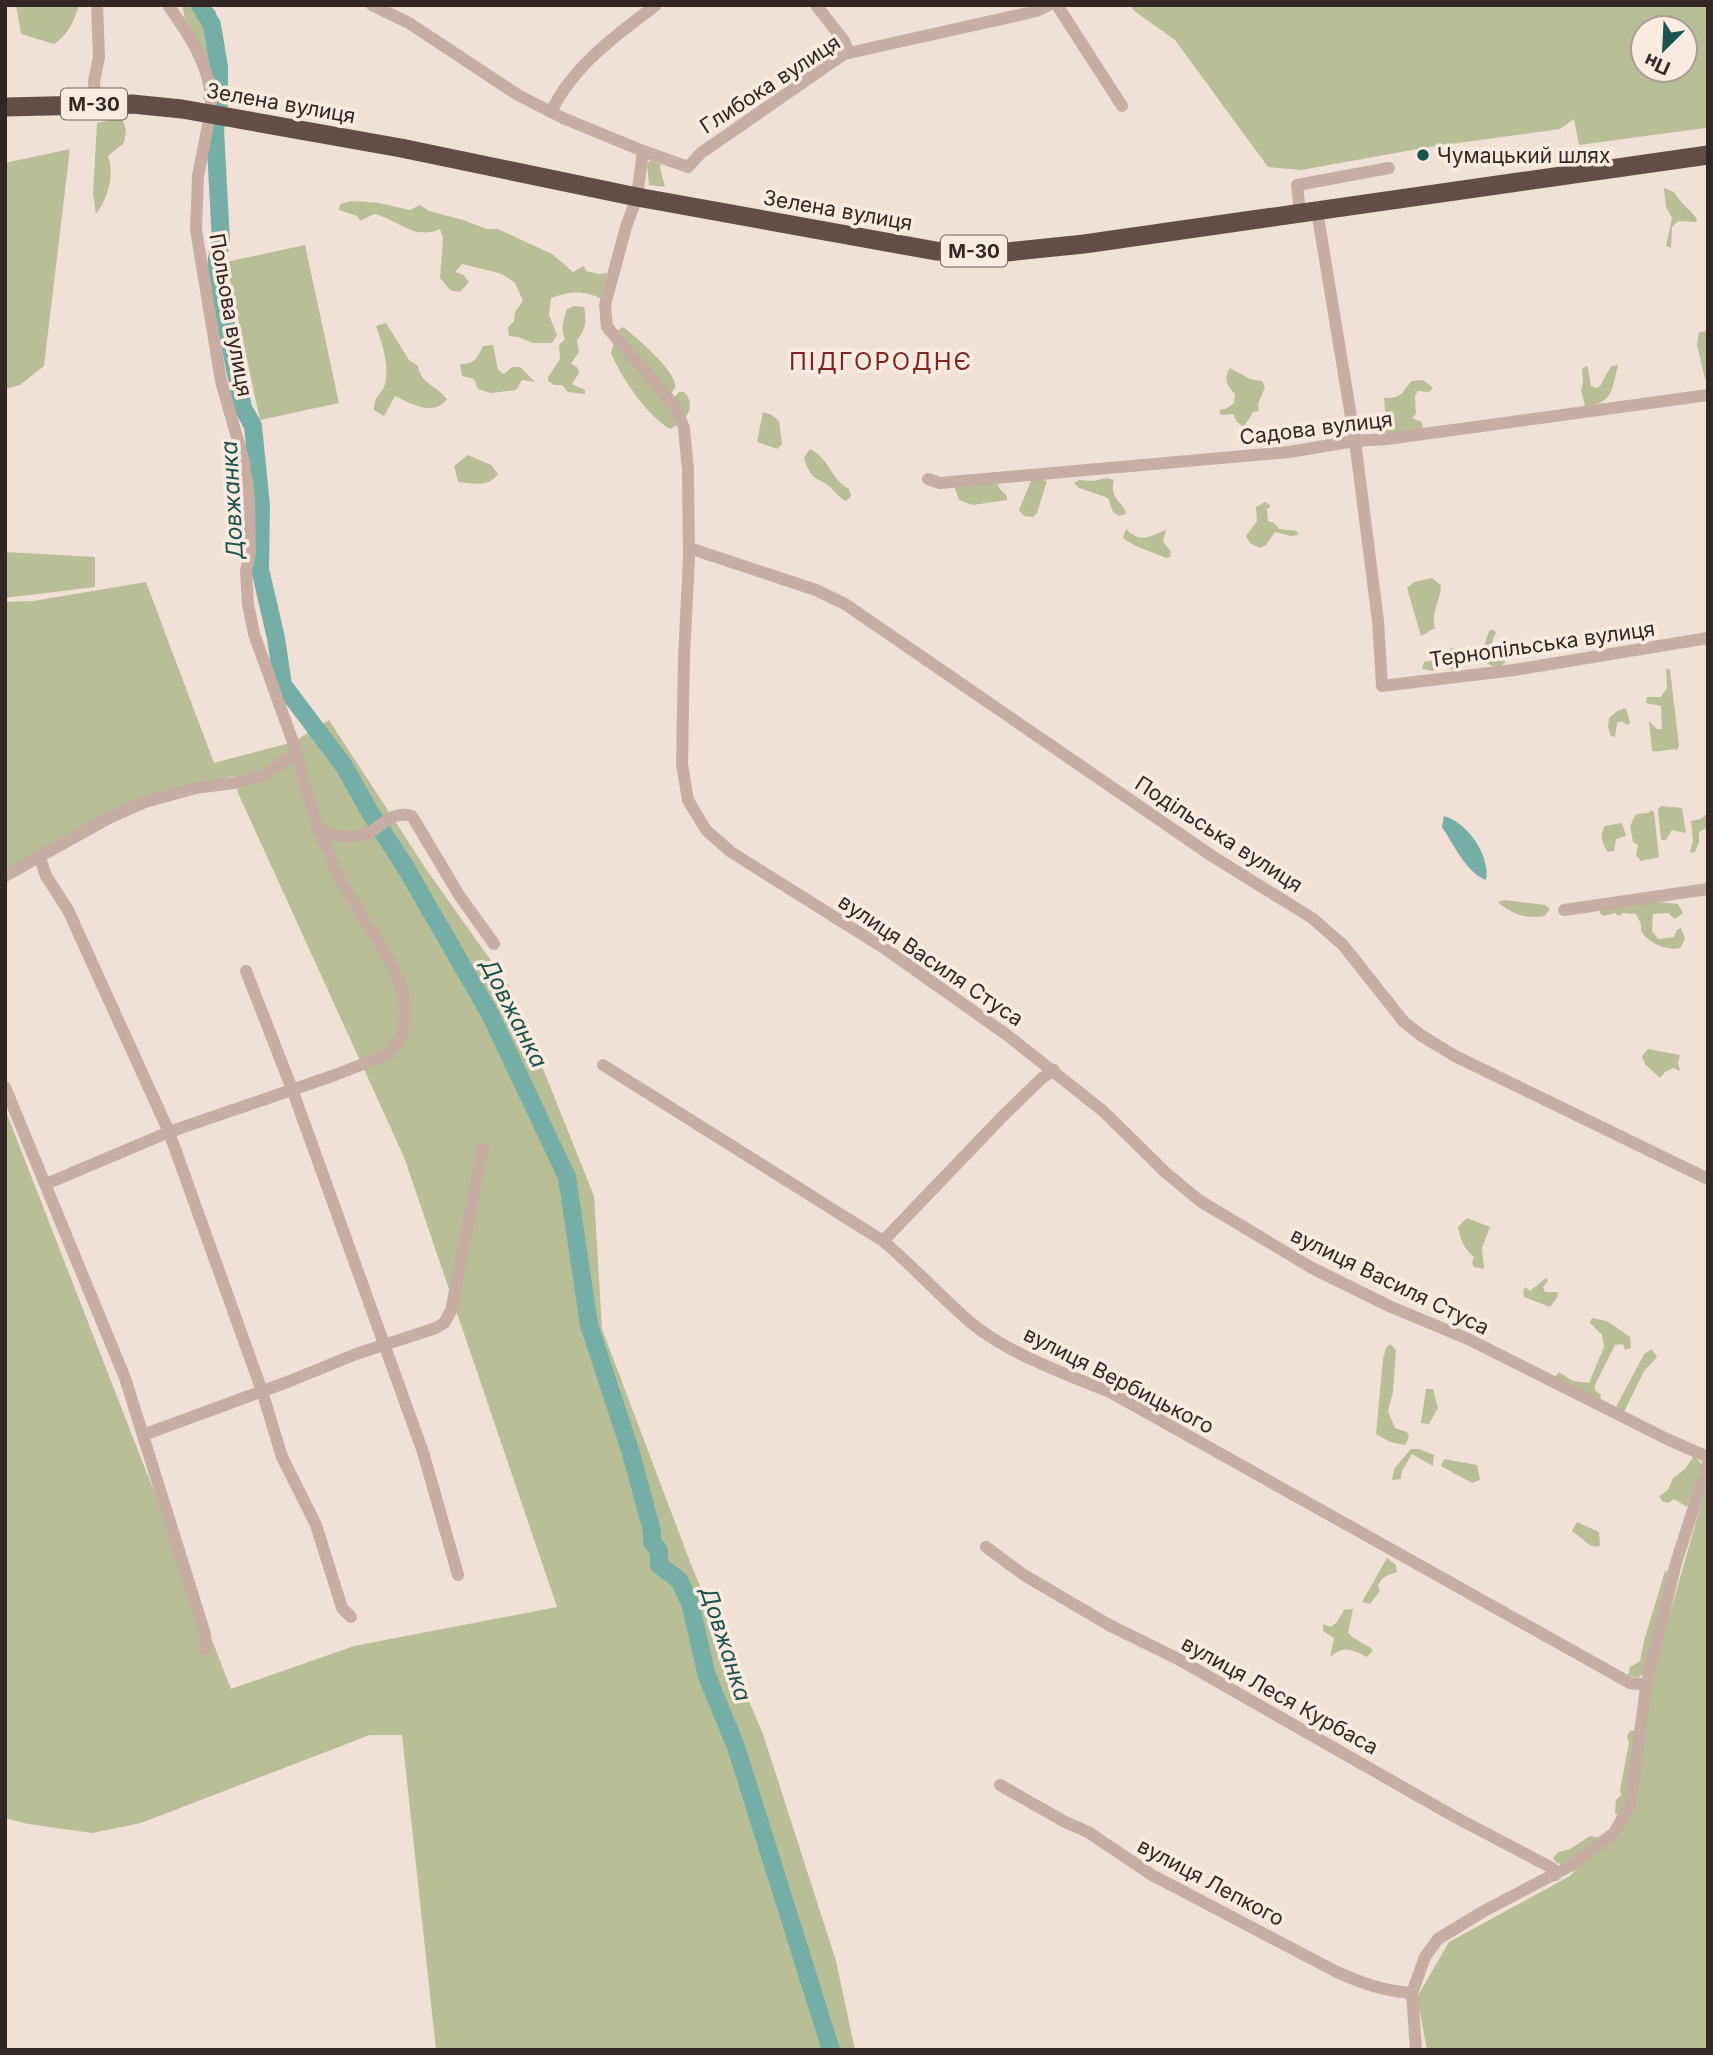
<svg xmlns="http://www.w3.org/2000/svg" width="1713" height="2055" viewBox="0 0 1713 2055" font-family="Inter,sans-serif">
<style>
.green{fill:#b8bf97;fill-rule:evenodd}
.water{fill:#75ada7}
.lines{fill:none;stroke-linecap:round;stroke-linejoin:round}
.river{stroke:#75ada7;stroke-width:18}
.minor{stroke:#c8ada2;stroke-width:12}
.trunk{stroke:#644d48;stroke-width:19}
.poi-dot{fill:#1b544e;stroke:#f9ebe2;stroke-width:2.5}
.labels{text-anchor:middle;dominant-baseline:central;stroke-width:7;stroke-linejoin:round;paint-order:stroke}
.shield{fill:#f9ebe2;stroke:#6e625e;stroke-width:2}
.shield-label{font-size:19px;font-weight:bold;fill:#332725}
.street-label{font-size:21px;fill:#332725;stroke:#f9ebe2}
.poi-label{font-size:21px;fill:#332725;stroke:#f9ebe2;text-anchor:start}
.water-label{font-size:23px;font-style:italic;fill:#1b544e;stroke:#f9ebe2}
.quarter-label{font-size:24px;letter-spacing:2px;fill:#82251e;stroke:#f9ebe2}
</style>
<rect width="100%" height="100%" fill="#f1e0d6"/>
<!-- green -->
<g class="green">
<path d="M16,5H79C74,22 68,34 54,44L21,34Z"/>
<path d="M182,5H210L216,12V19L209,27L210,33L218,41L220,60C230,70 227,83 225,95L215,101L204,100L203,96L205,90L194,34L185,19Z"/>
<path d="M1130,5H1708V125L1705,128L1579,145L1574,119L1560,129L1429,147L1301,170L1268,167L1175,40L1133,10ZM1685,28V70H1643V28Z"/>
<path d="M116,119L123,120L126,130L124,143L108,156C115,174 108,198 96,214L93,194L97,123Z"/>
<path d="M70,149L44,366L20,385L5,389V163Z"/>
<path d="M650,160L661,164L660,168L665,187L649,185L647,164Z"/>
<path d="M1664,188L1674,192C1680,203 1690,209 1697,219L1696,222L1678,221L1672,227L1671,248L1666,246L1672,218L1666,207Z"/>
<path d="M352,201L379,203L410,210L420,205L429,211L463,220L487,229H498L552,254L573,272L584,266L586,271L599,274L607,273L602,299C583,290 570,291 551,298L549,315L557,335L552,343H533L518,337L509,336L508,327L514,321L515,312L523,301L515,283L502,274L462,264L455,272L464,275L469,282L460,292L450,290L440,278L443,238L440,229C415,241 397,219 374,214L360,221L357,216L339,210L340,204Z"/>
<path d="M305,245L339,403L260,420L226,262Z"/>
<path d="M574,306L584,307C587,321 586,329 577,340L579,352L571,364L577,367L579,373L572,384L585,390V394L568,392L562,385H554L548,381V377L560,359L559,345L565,339C560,328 564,320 567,309Z"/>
<path d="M386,323L409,360L418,366C420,383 437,386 447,399C434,417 412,404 395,396L384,416L374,410C374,395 381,396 385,384C390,366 382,343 376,326Z"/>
<path d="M623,327C635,336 674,370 675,384C676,388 674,390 671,393L674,398L679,392H684C698,406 685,423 670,429C646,414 622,379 611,353L617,331Z"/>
<path d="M1708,331V381L1705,379L1697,345L1699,332Z"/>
<path d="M493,345L498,370L504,374L512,367H520L535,382L522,380L516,390L491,393L478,389L474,379L462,376L460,364C474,364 477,359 483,346Z"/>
<path d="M1618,365C1612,389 1613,404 1585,406L1581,390L1583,383L1582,369L1587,366L1588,368L1591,386L1596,388L1600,386L1611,366Z"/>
<path d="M1230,368L1250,379L1262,381L1265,387L1258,404L1259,411L1253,412L1244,427L1237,422L1233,414L1221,415L1219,410L1225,409L1234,403L1235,394C1227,386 1223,378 1230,368Z"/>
<path d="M1423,380L1433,388L1429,392L1418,391L1415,396L1416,414L1412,418L1422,422L1423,429L1380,435L1386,424L1384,398C1404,398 1400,393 1412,381Z"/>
<path d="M763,412L772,415L779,421L782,444L777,449L757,442Z"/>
<path d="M810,449C829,458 832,481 849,489L851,496L846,501C840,498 838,495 833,490C818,474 813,486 804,458Z"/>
<path d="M468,455L491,465L498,474C488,488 473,483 458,482L454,466Z"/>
<path d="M1035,478L1047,481L1037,513L1033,517L1024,516L1019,510L1031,481Z"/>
<path d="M1107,478L1114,480C1109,501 1123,500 1126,514L1119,516L1113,512L1108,498L1079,488L1074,483L1079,480L1092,481Z"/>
<path d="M995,479L1000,489L1007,496V500L973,505L959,500L955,488L956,480Z"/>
<path d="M1265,502L1271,506L1267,509L1268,521L1274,523L1279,529L1297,531L1298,535L1291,536L1275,532L1266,545L1260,548L1250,543L1246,536L1257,521L1256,507Z"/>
<path d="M1126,529C1141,544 1150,536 1166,530L1163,541L1171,552L1170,557L1166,558C1153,552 1132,546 1123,538Z"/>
<path d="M5,552L95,557V587L5,598Z"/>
<path d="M1432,578L1441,585C1440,603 1431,611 1435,628L1421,636L1407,588L1414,582Z"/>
<path d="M146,582L214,763L293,742L329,720L426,869L511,989L594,1196L602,1329L692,1567L763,1734L836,1961L855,2050H436L402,1735H370L141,1823L92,1833L28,1824L5,1818V1109L231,1689L354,1646L557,1607L404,1157L238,793L233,776L160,794L5,870V602L33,601Z"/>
<path d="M1493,629L1496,632C1491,642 1490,651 1497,660L1506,661L1499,668C1477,664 1483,648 1489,631Z"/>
<path d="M1451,648L1455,649L1456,658L1462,665L1455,671L1441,664L1433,671L1422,669L1424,662L1444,659Z"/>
<path d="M1666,668L1670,670L1679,746L1677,750C1667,748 1660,753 1652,751L1649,721L1657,729H1662L1661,706L1646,703L1647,697H1661L1667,688Z"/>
<path d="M1626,708L1630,722L1628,725L1621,721L1617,723L1615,737L1611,736L1608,727L1609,718L1617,711Z"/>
<path d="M1661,806L1682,808L1686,833L1672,830L1666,840H1661L1658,809Z"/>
<path d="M1651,810L1654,812L1659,857L1641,861L1636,856L1638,845L1633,842L1630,826L1636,814L1648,813Z"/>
<path d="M1705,815L1708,816V827L1699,832V842L1695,852L1690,853L1693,840L1691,821L1701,819Z"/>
<path d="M1622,823L1626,836L1616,839L1614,851L1608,852C1602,843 1599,835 1605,826Z"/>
<path d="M1504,900L1545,905L1550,909L1545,916C1525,919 1513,915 1498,902Z"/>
<path d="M1658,902L1678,904L1683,913L1675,919L1668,913L1653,914L1652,931L1658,939L1674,937L1677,930L1681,928L1685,939L1680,948C1665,951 1649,943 1641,931V924L1636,914L1623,913L1619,916L1615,913L1603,916L1600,913V909Z"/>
<path d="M1648,1049L1680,1055L1678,1063L1680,1071L1673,1068L1665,1072L1660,1078L1645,1064L1642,1056Z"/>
<path d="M1467,1218L1490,1227L1482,1248L1484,1269L1474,1267L1472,1263L1474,1257C1463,1248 1461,1240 1458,1227Z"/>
<path d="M1546,1278L1548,1281L1543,1287L1545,1292H1558L1557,1298L1550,1307L1524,1297L1523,1292L1525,1287L1530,1291Z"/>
<path d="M1592,1318L1607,1321L1630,1337L1631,1348L1625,1350L1623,1344L1615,1345L1595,1385V1390L1601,1395L1600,1401L1554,1378L1559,1372L1573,1381L1589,1383L1604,1347L1602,1335L1590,1323Z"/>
<path d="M1390,1344L1396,1350L1393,1392L1388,1411L1395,1428L1407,1432L1409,1437L1405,1445L1390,1442L1376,1434L1383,1359L1386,1348Z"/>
<path d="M1652,1349L1657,1357L1644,1371L1624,1412L1615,1409L1644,1354Z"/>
<path d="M1426,1389H1433L1438,1408L1429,1424L1421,1423Z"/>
<path d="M1411,1449H1419L1434,1455L1433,1466L1412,1454L1402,1471L1401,1479L1392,1480L1394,1469Z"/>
<path d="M1694,1456L1700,1462L1702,1468L1687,1507L1674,1499L1668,1503L1662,1501L1659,1496L1668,1490L1673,1478L1685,1469Z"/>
<path d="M1444,1459L1477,1465L1480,1480L1472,1483L1441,1466Z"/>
<path d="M1708,1480V2050H1427L1417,1997L1449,1942L1570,1876L1633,1807L1648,1690Z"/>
<path d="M1577,1522L1599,1532L1600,1545L1598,1547L1590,1545L1572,1531Z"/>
<path d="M1387,1558L1396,1565L1397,1572C1388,1575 1382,1576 1378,1586L1380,1591L1370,1604L1362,1602Z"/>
<path d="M1665,1571L1670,1572L1644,1673L1638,1678L1628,1675L1630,1667L1640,1661L1644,1641Z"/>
<path d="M1353,1609L1348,1633C1356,1641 1365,1643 1373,1650L1367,1657C1350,1649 1345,1645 1330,1657L1334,1638L1323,1631V1624L1331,1627L1337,1622L1344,1610Z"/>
<path d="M1637,1730L1624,1806L1619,1816L1615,1813L1616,1800L1621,1795L1620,1790L1629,1743L1627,1736L1630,1731Z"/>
<path d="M1590,1836L1601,1838L1564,1865L1557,1863L1553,1858L1558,1852L1570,1849Z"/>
</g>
<!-- water -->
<path class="water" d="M1444,816C1467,822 1491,856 1486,880C1466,872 1454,845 1442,827Z"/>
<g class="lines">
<!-- river -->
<path class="river" d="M200,5L212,25L219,67V104L215,130L221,242L217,258L216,276L243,408L253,426L261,506L260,569L276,638L283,685L344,766L371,814L406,868L490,1014L567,1177L589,1325L631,1453L652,1531V1542L659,1551V1565L679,1580L690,1603L707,1676L736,1747L831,2050"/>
<!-- minor -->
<g class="minor">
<path d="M168,5C188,33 211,67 211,102"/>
<path d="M372,5L409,23L518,95L563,118L643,151L637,197L626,227L605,305L607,327L675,406L684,428L688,470L689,558L684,656L682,764L688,800L706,830L731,852L887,950L1007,1035L1103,1111L1165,1172L1200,1201L1312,1268L1389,1306L1468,1339L1669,1440L1708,1457"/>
<path d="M816,5L844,41L849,53"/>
<path d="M1057,5L1122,106"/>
<path d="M95,104L94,81L99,57L97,5"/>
<path d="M551,112C572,67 617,34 656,5"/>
<path d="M643,151L688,167L701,153L844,54L1037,11L1049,5"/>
<path d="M1317,211L1355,441L1378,621L1382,686L1514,670L1708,638"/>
<path d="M1300,213L1297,185L1389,168"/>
<path d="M928,479L940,483L1289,452L1355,441L1387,439L1708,395"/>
<path d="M689,548L816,590L845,604L1212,856L1312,918L1343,945L1404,1022L1422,1036L1455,1056L1708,1179"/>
<path d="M318,829C334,836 355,841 372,831C386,822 394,811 412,816L459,895L494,944"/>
<path d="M40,858L46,876L68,910L169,1132L262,1391L282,1457L316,1525L342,1608L351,1617"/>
<path d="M5,876L109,818L145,802L196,788L240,782L265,775L295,754"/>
<path d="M1564,910L1708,889"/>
<path d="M246,971L292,1089L423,1452L458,1575"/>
<path d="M603,1065L883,1241C914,1267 940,1296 970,1322C1005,1352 1067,1375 1110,1392L1630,1683L1646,1685"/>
<path d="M5,1087L125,1378L205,1634V1649"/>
<path d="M46,1184L169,1132L335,1075L389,1054L402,1037L405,1014L403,991L391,963L341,881L318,829L293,742L254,634L248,604L246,571L250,552L249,497L244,462L221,381L196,230L198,176L208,125"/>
<path d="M883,1241L1002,1117L1042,1078L1054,1070"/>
<path d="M143,1435L290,1381L356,1354L436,1328L444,1323L451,1311L483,1148"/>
<path d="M986,1547L1024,1575L1109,1625L1178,1659L1455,1817L1552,1868L1555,1875"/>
<path d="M1000,1785L1065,1822L1088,1832L1152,1875L1335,1971C1361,1983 1383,1991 1412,1993"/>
<path d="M1416,2050L1412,1993L1425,1957L1438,1939L1484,1911L1572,1865L1614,1833L1630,1805L1647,1681L1676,1563L1708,1463"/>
</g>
<!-- trunk -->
<path class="trunk" d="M5,107L132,104L182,109L401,148L637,197L936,251L1007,252L1084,244L1708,155"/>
</g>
<!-- markers -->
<circle class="poi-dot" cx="1423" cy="155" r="7"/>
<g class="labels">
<!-- shield labels -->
<g class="shield">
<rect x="61" y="88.5" width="66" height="31" rx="5"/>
<rect x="941" y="235.5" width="66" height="31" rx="5"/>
</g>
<g class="shield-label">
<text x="94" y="104">М-30</text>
<text x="974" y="251">М-30</text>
</g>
<!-- street labels -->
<g class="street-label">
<text transform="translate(770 84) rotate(-33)">Глибока вулиця</text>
<text transform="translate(281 103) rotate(10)">Зелена вулиця</text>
<text transform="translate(838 210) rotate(10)">Зелена вулиця</text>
<text transform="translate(231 315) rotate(80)">Польова вулиця</text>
<text transform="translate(1316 428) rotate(-7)">Садова вулиця</text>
<text transform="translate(1542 644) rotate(-8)">Тернопільська вулиця</text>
<text transform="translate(1219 834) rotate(33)">Подільська вулиця</text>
<text transform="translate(931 960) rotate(34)">вулиця Василя Стуса</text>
<text transform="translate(1390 1281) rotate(26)">вулиця Василя Стуса</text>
<text transform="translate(1119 1380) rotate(27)">вулиця Вербицького</text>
<text transform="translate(1280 1695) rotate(29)">вулиця Леся Курбаса</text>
<text transform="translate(1211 1882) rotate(28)">вулиця Лепкого</text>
</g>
<!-- poi labels -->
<g class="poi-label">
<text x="1437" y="155">Чумацький шлях</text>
</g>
<!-- water labels -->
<g class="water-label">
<text transform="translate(232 500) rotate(-93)">Довжанка</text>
<text transform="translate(514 1013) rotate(63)">Довжанка</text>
<text transform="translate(726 1644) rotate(72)">Довжанка</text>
</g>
<!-- quarter labels -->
<g class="quarter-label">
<text x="881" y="361">ПІДГОРОДНЄ</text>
</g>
</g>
<!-- border -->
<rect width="1713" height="2055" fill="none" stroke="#332725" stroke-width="14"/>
<!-- north arrow -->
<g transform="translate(1664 49) rotate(204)"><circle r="33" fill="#f9ebe2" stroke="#aa9d96" stroke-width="2"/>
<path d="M0-5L12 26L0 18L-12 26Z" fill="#1b544e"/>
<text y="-10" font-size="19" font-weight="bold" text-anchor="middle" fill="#332725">Пн</text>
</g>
</svg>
